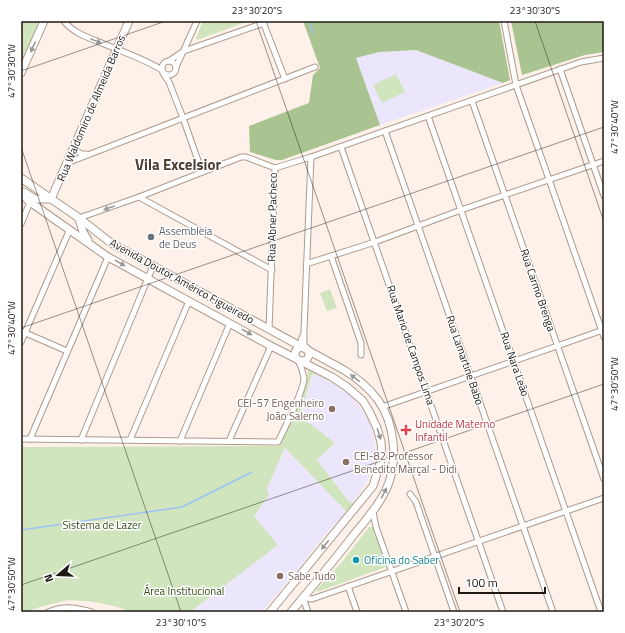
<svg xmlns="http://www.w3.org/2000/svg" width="625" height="633" viewBox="0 0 625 633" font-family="'Titillium Web',sans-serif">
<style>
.education{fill:#ebe6fc}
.green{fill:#d0e5bd}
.forest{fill:#a9c490}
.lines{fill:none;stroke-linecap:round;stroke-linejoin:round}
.stream{stroke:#9fc2f2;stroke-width:1.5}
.minor-casing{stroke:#ae9a8c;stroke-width:7}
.secondary-casing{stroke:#ae9a8c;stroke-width:9}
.minor{stroke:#fff;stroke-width:5}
.secondary{stroke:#fff;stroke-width:7}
.oneway{fill:#9a9795}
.ticks{fill:none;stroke:#1f1813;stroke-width:1;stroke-opacity:0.45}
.worship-dot{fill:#6b7280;stroke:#fff;stroke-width:1.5}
.education-dot{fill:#8d6e63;stroke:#fff;stroke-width:1.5}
.health-dot{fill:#e0444e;stroke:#fff;stroke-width:1.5}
.culture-dot{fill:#0f9aa8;stroke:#fff;stroke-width:1.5}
.labels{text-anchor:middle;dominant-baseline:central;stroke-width:3;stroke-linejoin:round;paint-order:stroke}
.street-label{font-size:11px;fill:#1f1813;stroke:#fff}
.worship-label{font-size:11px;fill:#5b616d;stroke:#fff;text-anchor:start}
.education-label{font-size:11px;fill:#785e54;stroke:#fff;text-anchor:start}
.health-label{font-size:11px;fill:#be3a42;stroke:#fff;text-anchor:start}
.park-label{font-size:11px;fill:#324b13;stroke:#fff}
.culture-label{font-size:11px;fill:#0d838f;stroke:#fff;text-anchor:start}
.district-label{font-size:15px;font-weight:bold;fill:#4d3c30;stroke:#fff}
.neatline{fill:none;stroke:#1f1813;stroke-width:1.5}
.ticks-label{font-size:10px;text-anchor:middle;fill:#1f1813}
</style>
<rect width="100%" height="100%" fill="#fef1e9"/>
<!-- education -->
<g class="education">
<path d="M416,50L503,83L380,125L356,58L379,52Z"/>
<path d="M318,374L349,394L364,412L372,428L376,452L374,464L370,476L354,502L350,503L317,460L335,444L299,416L313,375Z"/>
<path d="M285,447L347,512L323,537L302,565L262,612H190L277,545L254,516L269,495L267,488Z"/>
</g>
<!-- green -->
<g class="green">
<path d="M21,21H40L21,65Z"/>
<path d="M203,21H249L197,40L196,38Z"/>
<path d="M396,74L405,92L382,103L373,85Z"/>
<path d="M330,289L337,308L327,311L320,293Z"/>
<path d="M308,369L318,374L312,375L300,416L335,443L317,460L350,503L354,502L347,512L285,448L267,488L269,495L254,516L278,545L190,612H130L118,607L95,602L68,600L40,607L26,612H21L22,447L279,446L303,392L307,378Z"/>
<path d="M369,527H373L386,567L317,592L316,590L342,562Z"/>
</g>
<!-- forest -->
<g class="forest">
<path d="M303,21H499L510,80L503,83L416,50L379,52L356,58L380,125L282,160H276L250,152L249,126L309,103L313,75L320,68Z"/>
<path d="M511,21H604V52L585,55L522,75Z"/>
</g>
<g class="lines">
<!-- stream -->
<g class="stream">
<path d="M309,21L313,33"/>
<path d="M21,530L182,507L252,472"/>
</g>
<!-- minor casing -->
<g class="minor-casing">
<g id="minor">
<path d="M64,21C74,34 90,38 104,44C124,52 144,59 162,70"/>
<path d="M504,21L516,85L604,337"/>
<path d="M263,22L285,79"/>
<circle cx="169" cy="68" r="7"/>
<path d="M169,61L184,51L264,23"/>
<path d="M176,67L197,21"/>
<path d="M560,69L604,196"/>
<path d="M163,73L169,82L183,118L202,172"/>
<path d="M472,101L604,479"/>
<path d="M428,116L601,612"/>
<path d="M385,131L553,612"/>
<path d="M75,143L77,151L81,154H86"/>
<path d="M341,147L503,612"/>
<path d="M67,163L315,67"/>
<path d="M275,168L311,157L581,62L604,58"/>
<path d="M139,197L272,270"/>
<path d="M79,218L139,197L241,157H246L275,168L269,329"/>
<path d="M21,224L30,202"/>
<path d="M331,256L361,343V355"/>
<path d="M306,264L375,242L461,210L604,161"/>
<path d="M21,331L67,351"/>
<path d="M21,342L70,229"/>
<path d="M298,350L303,335"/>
<path d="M307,350L304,344V330L311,157"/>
<path d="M382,407L603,330"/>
<path d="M21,439L278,442C284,429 304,391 304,378C303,372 301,366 298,360"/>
<path d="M30,439L108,257"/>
<path d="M81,440L153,266"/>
<path d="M130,440L189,301"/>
<path d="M180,441L230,323"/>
<path d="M229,441L271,346"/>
<path d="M410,494L416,502L454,612"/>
<path d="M373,512L376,527L406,612"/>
<path d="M348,586L357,612"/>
<path d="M48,612C64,606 76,607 92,612"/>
<path d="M308,612L303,598L312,599L604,498"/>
</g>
</g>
<!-- secondary casing -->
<g class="secondary-casing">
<g id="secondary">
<path d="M21,73L44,21"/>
<path d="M21,178L79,218L111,243L344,370C357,378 369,388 378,400C396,425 398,463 386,490C378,506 367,519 356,532C335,559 313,586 291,612"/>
<path d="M24,192L35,199H51"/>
<path d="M21,194L30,202L108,257L271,346L332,377L347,387L363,401L369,411L377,428L381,442L382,457L373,486L270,612"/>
<path d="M51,199L129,21"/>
<path d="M79,219L83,232L88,240"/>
<circle cx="302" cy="354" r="7"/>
</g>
</g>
<!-- minor -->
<use href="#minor" class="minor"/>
<!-- secondary -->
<use href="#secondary" class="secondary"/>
</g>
<!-- one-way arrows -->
<defs><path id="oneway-solid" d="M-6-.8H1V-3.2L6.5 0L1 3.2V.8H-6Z"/></defs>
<g class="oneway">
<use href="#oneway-solid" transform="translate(96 41) rotate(22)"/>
<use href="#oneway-solid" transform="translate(33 47) rotate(114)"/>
<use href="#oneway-solid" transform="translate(109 208) rotate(160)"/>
<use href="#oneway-solid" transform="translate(120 263) rotate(29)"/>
<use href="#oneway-solid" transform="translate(247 332) rotate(29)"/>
<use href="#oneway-solid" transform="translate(355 378) rotate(-143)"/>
<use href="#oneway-solid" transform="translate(379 434) rotate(72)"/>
<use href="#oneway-solid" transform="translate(384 493) rotate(-63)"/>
<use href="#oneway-solid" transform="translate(325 545) rotate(129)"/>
</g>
<!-- ticks -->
<path class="ticks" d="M256,21L460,612M535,21L604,222M21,71L166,21M21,147L181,612M21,328L604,127M21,585L604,384"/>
<!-- markers -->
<circle class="worship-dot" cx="151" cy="237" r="4"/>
<g class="education-dot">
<circle cx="332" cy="409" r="4"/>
<circle cx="346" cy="462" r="4"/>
<circle cx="280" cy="576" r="4"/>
</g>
<path class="health-dot" d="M404 424h4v4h4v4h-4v4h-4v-4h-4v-4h4z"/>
<circle class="culture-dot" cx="356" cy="560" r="4"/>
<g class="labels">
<!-- street labels -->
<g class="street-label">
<text transform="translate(91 108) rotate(-67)">Rua Waldomiro de Almeida Barros</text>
<text transform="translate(272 217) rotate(-89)">Rua Abner Pacheco</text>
<text transform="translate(182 281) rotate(29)">Avenida Doutor Américo Figueiredo</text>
<text transform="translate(538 290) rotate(71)">Rua Carmo Brenga</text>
<text transform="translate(411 345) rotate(71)">Rua Mario de Campos Lima</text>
<text transform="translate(465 360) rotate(71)">Rua Lamartine Babo</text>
<text transform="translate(515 364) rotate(71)">Rua Nara Leão</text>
</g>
<!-- worship labels -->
<g class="worship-label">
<text x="159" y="231">Assembleia<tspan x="159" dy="13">de Deus</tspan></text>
</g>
<!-- education labels -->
<g class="education-label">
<text x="324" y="403" text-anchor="end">CEI-57 Engenheiro<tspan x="324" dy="13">João Salerno</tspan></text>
<text x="354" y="456">CEI-82 Professor<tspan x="354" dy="13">Benedito Marçal - Didi</tspan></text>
<text x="288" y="576">Sabe Tudo</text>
</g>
<!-- health labels -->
<g class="health-label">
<text x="415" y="424">Unidade Materno<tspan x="415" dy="13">Infantil</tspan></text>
</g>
<!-- park labels -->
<g class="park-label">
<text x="102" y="525">Sistema de Lazer</text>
<text x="184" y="591">Área Institucional</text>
</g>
<!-- culture labels -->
<g class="culture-label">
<text x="364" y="560">Oficina do Saber</text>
</g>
<!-- district labels -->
<g class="district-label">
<text x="178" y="164">Vila Excelsior</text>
</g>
</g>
<!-- border -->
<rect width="625" height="633" fill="none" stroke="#ffffff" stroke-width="44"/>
<!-- north arrow -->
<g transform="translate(58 575) rotate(251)" stroke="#ffffff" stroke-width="3" paint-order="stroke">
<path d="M0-3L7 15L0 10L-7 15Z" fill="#1f1813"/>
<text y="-6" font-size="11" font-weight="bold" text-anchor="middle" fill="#1f1813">N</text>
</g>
<!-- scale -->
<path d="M459 587v6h86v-6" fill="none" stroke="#1f1813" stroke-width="2"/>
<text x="465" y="587" font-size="12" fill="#1f1813" stroke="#ffffff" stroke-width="3" paint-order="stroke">100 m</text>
<rect x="22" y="22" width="581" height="589" class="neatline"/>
<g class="ticks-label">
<text x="257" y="14">23°30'20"S</text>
<text x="535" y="14">23°30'30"S</text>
<text transform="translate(11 71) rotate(-90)" y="4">47°30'30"W</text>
<text transform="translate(614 127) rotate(-90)" y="4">47°30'40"W</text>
<text transform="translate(11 328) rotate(-90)" y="4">47°30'40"W</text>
<text transform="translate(614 384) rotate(-90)" y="4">47°30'50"W</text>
<text transform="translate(11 584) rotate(-90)" y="4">47°30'50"W</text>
<text x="181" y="626">23°30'10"S</text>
<text x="459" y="626">23°30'20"S</text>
</g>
</svg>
